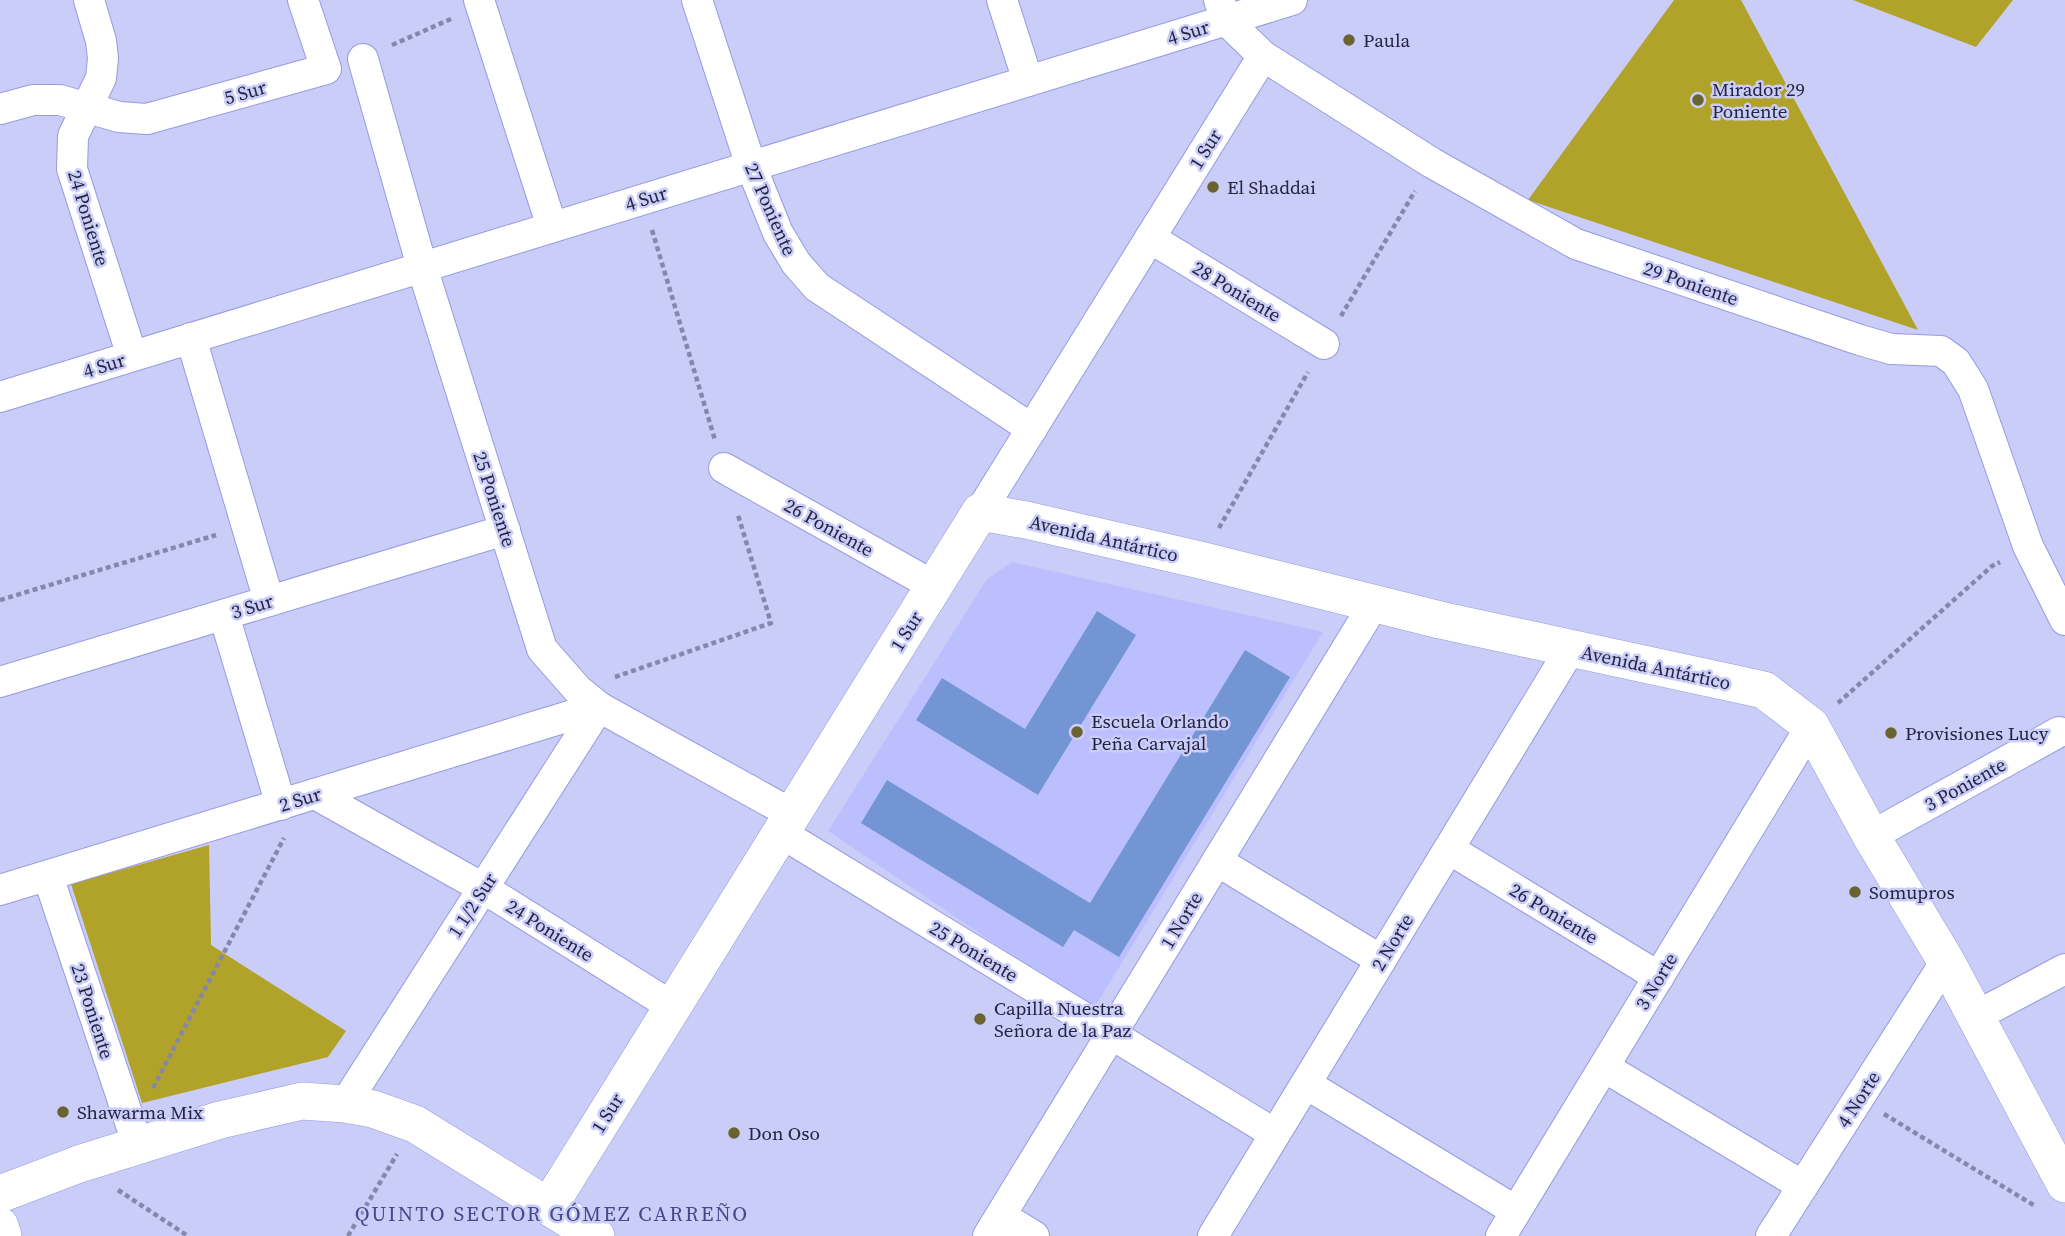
<svg xmlns="http://www.w3.org/2000/svg" width="2065" height="1236" viewBox="0 0 2065 1236" font-family="'Source Serif 4',serif">
<style>
.built{fill:#bcbffe}
.green{fill:#b1a22a}
.building{fill:#7395d4}
.lines{fill:none;stroke-linecap:round;stroke-linejoin:round}
.minor-casing{stroke:#979adf;stroke-width:32}
.tertiary-casing{stroke:#979adf;stroke-width:38}
.path{stroke:#8687ac;stroke-width:4.5;stroke-dasharray:5 3.5;stroke-linecap:butt}
.minor{stroke:#fff;stroke-width:30}
.tertiary{stroke:#fff;stroke-width:37}
.poi-dot{fill:#6a6330;stroke:#cacdf8;stroke-width:2.5}
.labels{text-anchor:middle;dominant-baseline:central;stroke-width:5;stroke-linejoin:round;paint-order:stroke}
.street-label{font-size:19px;fill:#242440;stroke:#cacdf8}
.poi-label{font-size:19px;fill:#242440;stroke:#cacdf8;text-anchor:start}
.neighbourhood-label{font-size:21px;letter-spacing:2px;fill:#4a4988;stroke:#cacdf8}
</style>
<rect width="100%" height="100%" fill="#cacdf8"/>
<!-- built -->
<path class="built" d="M1012,562L1323,632L1093,1010L828,831L987,579Z"/>
<!-- green -->
<g class="green">
<path d="M1674,0H1741L1918,330L1528,200Z"/>
<path d="M1853,0H2013L1976,47Z"/>
<path d="M209,845L211,945L346,1031L328,1057L142,1103L71,884Z"/>
</g>
<!-- building -->
<g class="building">
<path d="M1097,611L1136,635L1038,795L916,720L942,678L1025,729Z"/>
<path d="M1245,650L1290,677L1119,957L1074,930L1063,947L861,823L887,780L1090,903Z"/>
</g>
<g class="lines">
<!-- minor casing -->
<g class="minor-casing">
<g id="minor">
<path d="M89,0L101,41L103,58L101,78L73,136L72,169L132,356"/>
<path d="M479,0L552,227"/>
<path d="M697,0L751,166L778,233L796,263L817,287L1032,429"/>
<path d="M1002,0L1028,81"/>
<path d="M1219,0L1226,20L1263,56L1432,163L1576,244L1860,340L1891,349L1941,351L1956,362L1973,389L2028,546L2065,620"/>
<path d="M363,59L422,267L542,649L578,690L599,707L792,814"/>
<path d="M0,109L33,100H60L119,117L147,119L326,69L303,0"/>
<path d="M1150,238L1324,344"/>
<path d="M191,338L269,601"/>
<path d="M0,397L1292,0"/>
<path d="M724,468L934,586"/>
<path d="M980,512L1263,56"/>
<path d="M224,615L281,805"/>
<path d="M0,682L505,530"/>
<path d="M315,794L483,888L673,1007"/>
<path d="M781,833L1275,1134"/>
<path d="M1871,836L2059,732"/>
<path d="M1449,849L1659,977"/>
<path d="M1217,861L1381,960"/>
<path d="M48,876L138,1146"/>
<path d="M0,890L599,707"/>
<path d="M1974,1017L2065,969"/>
<path d="M1604,1067L1803,1186"/>
<path d="M1306,1084L1516,1211"/>
<path d="M345,1104L599,707"/>
<path d="M1001,1216L1034,1236"/>
<path d="M988,1236L1374,604"/>
<path d="M1213,1236L1571,648"/>
<path d="M1501,1236L1811,726"/>
<path d="M1771,1236L1946,961"/>
</g>
</g>
<!-- tertiary casing -->
<g class="tertiary-casing">
<g id="tertiary">
<path d="M0,1194L79,1164L220,1120L302,1101L345,1104L373,1109L415,1124L596,1236"/>
<path d="M549,1206L980,512L1026,520L1200,560L1440,620L1764,690L1811,726L1871,836L1946,961L2065,1184"/>
<path d="M0,1226L3,1236"/>
</g>
</g>
<!-- path -->
<g class="path">
<path d="M392,45L451,19"/>
<path d="M652,230L715,440"/>
<path d="M1341,316L1415,191"/>
<path d="M1219,528L1308,372"/>
<path d="M0,600L216,535"/>
<path d="M615,677L771,623L738,515"/>
<path d="M1838,703L1992,566L2000,562"/>
<path d="M153,1088L284,838"/>
<path d="M1884,1114L2035,1206"/>
<path d="M118,1190L188,1236"/>
<path d="M348,1236L397,1154"/>
</g>
<!-- minor -->
<use href="#minor" class="minor"/>
<!-- tertiary -->
<use href="#tertiary" class="tertiary"/>
</g>
<!-- markers -->
<g class="poi-dot">
<circle cx="1349" cy="40" r="7"/>
<circle cx="1698" cy="100" r="7"/>
<circle cx="1213" cy="187" r="7"/>
<circle cx="1077" cy="732" r="7"/>
<circle cx="1891" cy="733" r="7"/>
<circle cx="1855" cy="892" r="7"/>
<circle cx="980" cy="1019" r="7"/>
<circle cx="63" cy="1112" r="7"/>
<circle cx="734" cy="1133" r="7"/>
</g>
<g class="labels">
<!-- street labels -->
<g class="street-label">
<text transform="translate(1188 32) rotate(-17)">4 Sur</text>
<text transform="translate(245 92) rotate(-16)">5 Sur</text>
<text transform="translate(1205 149) rotate(-58)">1 Sur</text>
<text transform="translate(646 198) rotate(-17)">4 Sur</text>
<text transform="translate(771 209) rotate(66)">27 Poniente</text>
<text transform="translate(89 218) rotate(73)">24 Poniente</text>
<text transform="translate(1691 283) rotate(19)">29 Poniente</text>
<text transform="translate(1237 291) rotate(31)">28 Poniente</text>
<text transform="translate(104 365) rotate(-17)">4 Sur</text>
<text transform="translate(495 499) rotate(72)">25 Poniente</text>
<text transform="translate(829 527) rotate(29)">26 Poniente</text>
<text transform="translate(1104 538) rotate(13)">Avenida Antártico</text>
<text transform="translate(252 606) rotate(-17)">3 Sur</text>
<text transform="translate(906 631) rotate(-58)">1 Sur</text>
<text transform="translate(1656 667) rotate(12)">Avenida Antártico</text>
<text transform="translate(1965 784) rotate(-29)">3 Poniente</text>
<text transform="translate(300 799) rotate(-17)">2 Sur</text>
<text transform="translate(472 905) rotate(-57)">1 1/2 Sur</text>
<text transform="translate(1554 913) rotate(31)">26 Poniente</text>
<text transform="translate(1181 920) rotate(-59)">1 Norte</text>
<text transform="translate(550 930) rotate(32)">24 Poniente</text>
<text transform="translate(1392 942) rotate(-59)">2 Norte</text>
<text transform="translate(974 951) rotate(31)">25 Poniente</text>
<text transform="translate(1656 981) rotate(-59)">3 Norte</text>
<text transform="translate(93 1011) rotate(72)">23 Poniente</text>
<text transform="translate(1858 1099) rotate(-57)">4 Norte</text>
<text transform="translate(607 1113) rotate(-58)">1 Sur</text>
</g>
<!-- poi labels -->
<g class="poi-label">
<text x="1363" y="40">Paula</text>
<text x="1712" y="89">Mirador 29<tspan x="1712" dy="22">Poniente</tspan></text>
<text x="1227" y="187">El Shaddai</text>
<text x="1091" y="721">Escuela Orlando<tspan x="1091" dy="22">Peña Carvajal</tspan></text>
<text x="1905" y="733">Provisiones Lucy</text>
<text x="1869" y="892">Somupros</text>
<text x="994" y="1008">Capilla Nuestra<tspan x="994" dy="22">Señora de la Paz</tspan></text>
<text x="77" y="1112">Shawarma Mix</text>
<text x="748" y="1133">Don Oso</text>
</g>
<!-- neighbourhood labels -->
<g class="neighbourhood-label">
<text x="552" y="1213">QUINTO SECTOR GÓMEZ CARREÑO</text>
</g>
</g>
</svg>
